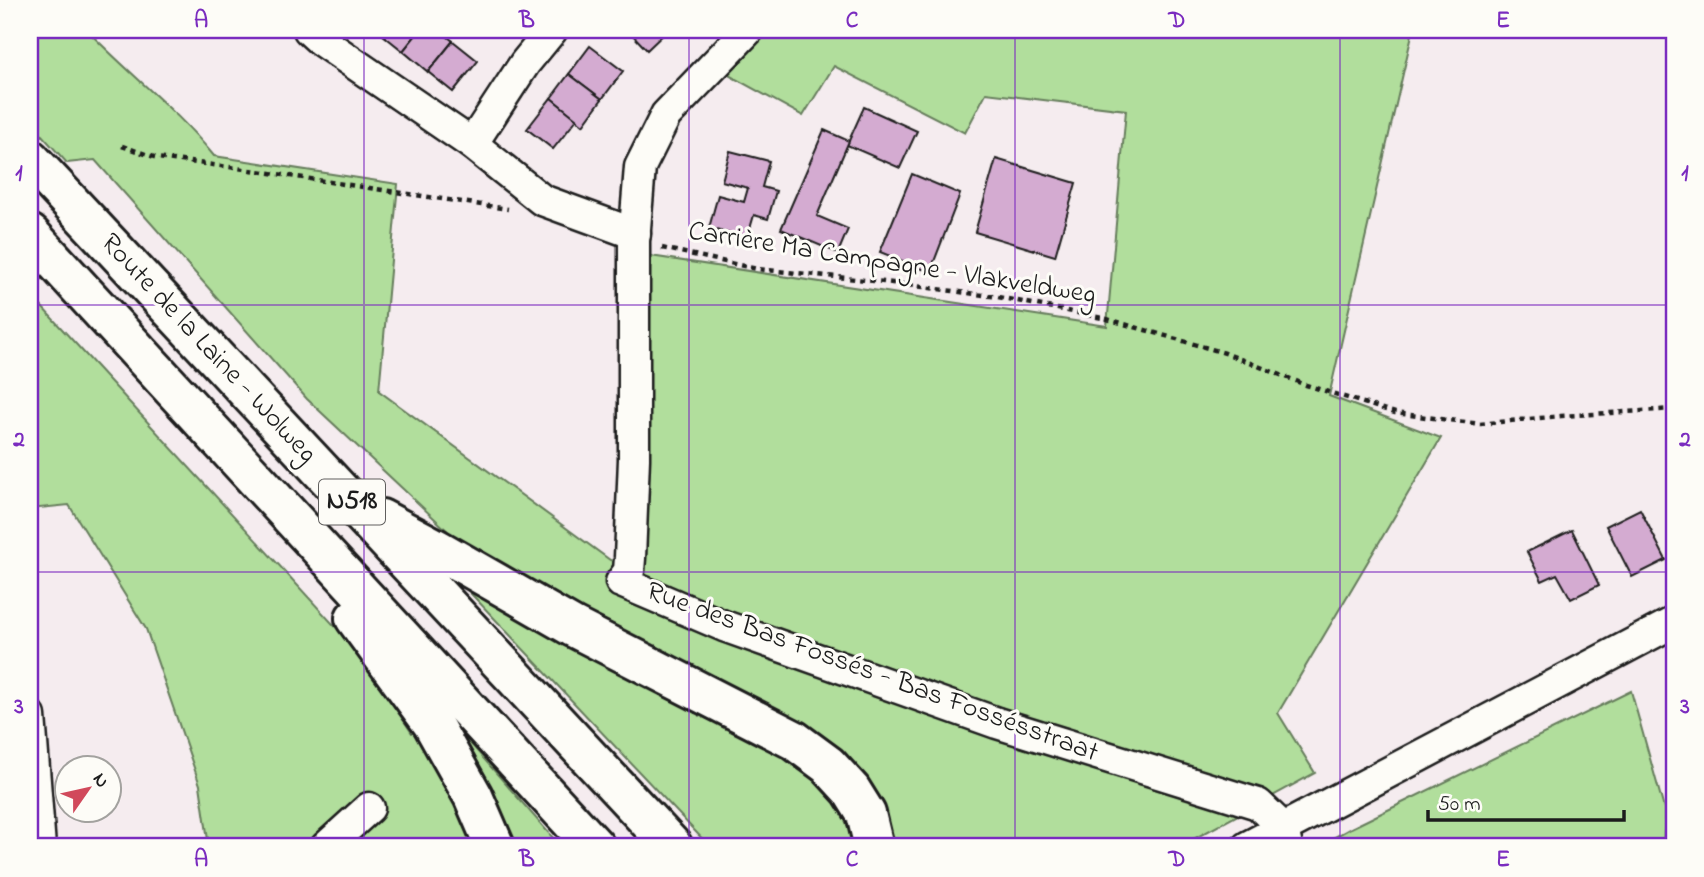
<svg xmlns="http://www.w3.org/2000/svg" width="1704" height="877" viewBox="0 0 1704 877" font-family="'Indie Flower',sans-serif">
<style>
.green{fill:#b1de9c;stroke:#667d5c;stroke-width:2}
.building{fill:#d4abd1;stroke:#1c1c1c;stroke-width:2}
.lines{fill:none;stroke-linecap:round;stroke-linejoin:round}
.minor-casing{stroke:#1c1c1c;stroke-width:35}
.highway-casing{stroke:#1c1c1c;stroke-width:44}
.path{stroke:#1c1c1c;stroke-width:4.5;stroke-dasharray:5 5;stroke-linecap:butt}
.minor{stroke:#fdfcf7;stroke-width:30}
.highway{stroke:#fdfcf7;stroke-width:38}
.grid{fill:none;stroke:#7b2cbf;stroke-width:2;stroke-opacity:0.55}
.labels{text-anchor:middle;dominant-baseline:central;stroke-width:6;stroke-linejoin:round;paint-order:stroke}
.shield{fill:#fdfcf7;stroke:#605f5e;stroke-width:2}
.shield-label{font-size:26px;font-weight:bold;fill:#1c1c1c}
.street-label{font-size:28px;fill:#1c1c1c;stroke:#fdfcf7}
.neatline{fill:none;stroke:#7b2cbf;stroke-width:2.5}
.grid-label{font-size:23px;text-anchor:middle;font-weight:bold;fill:#7b2cbf}
</style>
<rect width="100%" height="100%" fill="#f5ecef"/>
<filter id="ink" filterUnits="userSpaceOnUse"><feTurbulence type="fractalNoise" baseFrequency=".0143" numOctaves="2"/><feDisplacementMap in="SourceGraphic" scale="14" xChannelSelector="R" yChannelSelector="G"/><feConvolveMatrix kernelMatrix="1 2 1 2 8 2 1 2 1" color-interpolation-filters="sRGB"/></filter>
<g filter="url(#ink)">
<!-- green -->
<g class="green">
<path d="M30,30H87C128,73 177,110 214,156L398,184L379,391L610,560L641,564L644,255L1107,326L1126,110L986,93L965,133L834,66L803,116L723,72L762,30H1413L1329,396L1441,438L1278,713L1315,773L1179,847H710L441,562L452,535L307,399L95,160L67,163L30,122Z"/>
<path d="M30,294L355,648L412,733L463,735L561,847H209L200,785L146,629L69,505L30,509Z"/>
<path d="M1631,691L1665,812L1663,847H1317L1351,828Z"/>
</g>
<!-- building -->
<g class="building">
<path d="M379,30H420L403,51L378,31Z"/>
<path d="M420,30H439L453,41L428,72L403,51Z"/>
<path d="M628,30H668L647,50Z"/>
<path d="M453,41L478,61L453,92L428,72Z"/>
<path d="M590,46L623,71L602,99L569,74Z"/>
<path d="M569,74L602,99L583,125L551,98Z"/>
<path d="M551,98L577,119L553,149L527,129Z"/>
<path d="M864,107L917,131L900,168L847,145Z"/>
<path d="M824,130L849,141L817,216L848,229L838,253L781,229Z"/>
<path d="M730,151L769,161L762,187L776,191L768,219L754,215L747,239L709,228L718,195L744,202L748,188L722,181Z"/>
<path d="M996,159L1076,183L1055,256L975,232Z"/>
<path d="M912,174L960,194L930,272L880,252Z"/>
<path d="M1640,509L1666,560L1632,577L1606,526Z"/>
<path d="M1572,530L1599,585L1571,599L1557,574L1542,581L1527,552Z"/>
</g>
<g class="lines">
<!-- minor casing -->
<g class="minor-casing">
<g id="minor">
<path d="M309,30L320,40L472,144L542,200L635,234"/>
<path d="M748,30L666,115L640,167L634,241V459L630,558L629,571L621,582L724,626L997,723L1258,804L1283,828L1287,847"/>
<path d="M472,144L525,63L552,30"/>
<path d="M30,716L40,847"/>
<path d="M326,847L369,808"/>
<path d="M1247,847L1674,622"/>
</g>
</g>
<!-- highway casing -->
<g class="highway-casing">
<g id="highway">
<path d="M30,159L673,847"/>
<path d="M30,234L595,847"/>
<path d="M381,519L437,549L573,627L794,740L828,765L851,790L866,814L874,847"/>
<path d="M355,618L432,723L473,796L495,847"/>
</g>
</g>
<!-- path -->
<g class="path">
<path d="M122,146L157,158L237,168L508,209"/>
<path d="M662,248L757,269L885,282L998,297L1107,319L1225,353L1306,385L1395,413L1480,424L1561,416L1674,409"/>
</g>
<!-- minor -->
<use href="#minor" class="minor"/>
<!-- highway -->
<use href="#highway" class="highway"/>
</g>
</g>
<!-- grid -->
<path class="grid" d="M364,30V847M689,30V847M1015,30V847M1340,30V847M30,305H1674M30,572H1674"/>
<g class="labels">
<!-- shield labels -->
<rect class="shield" x="319" y="479.5" width="66" height="45" rx="5"/>
<g class="shield-label">
<text x="352" y="502">N518</text>
</g>
<!-- street labels -->
<g class="street-label">
<text transform="translate(892 264) rotate(9)">Carrière Ma Campagne - Vlakveldweg</text>
<text transform="translate(208 349) rotate(47)">Route de la Laine - Wolweg</text>
<text transform="translate(872 673) rotate(20)">Rue des Bas Fossés - Bas Fossésstraat</text>
</g>
</g>
<!-- margin -->
<rect width="1704" height="877" fill="none" stroke="#fdfcf7" stroke-width="77"/>
<!-- north arrow -->
<g transform="translate(88 789) rotate(56)"><circle r="33" fill="#fdfcf7" stroke="#a3a29f" stroke-width="2"/>
<path d="M0-5L12 26L0 18L-12 26Z" fill="#d1495b"/>
<text y="-10" font-size="19" font-weight="bold" text-anchor="middle" fill="#1c1c1c">N</text>
</g>
<!-- scale -->
<path d="M1428 810v10h196v-10" fill="none" stroke="#1c1c1c" stroke-width="3.5"/>
<text x="1438" y="810" font-size="21" fill="#1c1c1c" stroke="#fdfcf7" stroke-width="5" paint-order="stroke">50 m</text>
<rect x="38" y="38" width="1628" height="800" class="neatline"/>
<g class="grid-label">
<text x="201" y="27">A</text>
<text x="527" y="27">B</text>
<text x="852" y="27">C</text>
<text x="1177" y="27">D</text>
<text x="1503" y="27">E</text>
<text x="19" y="180">1</text>
<text x="1685" y="180">1</text>
<text x="19" y="446">2</text>
<text x="1685" y="446">2</text>
<text x="19" y="713">3</text>
<text x="1685" y="713">3</text>
<text x="201" y="866">A</text>
<text x="527" y="866">B</text>
<text x="852" y="866">C</text>
<text x="1177" y="866">D</text>
<text x="1503" y="866">E</text>
</g>
</svg>
